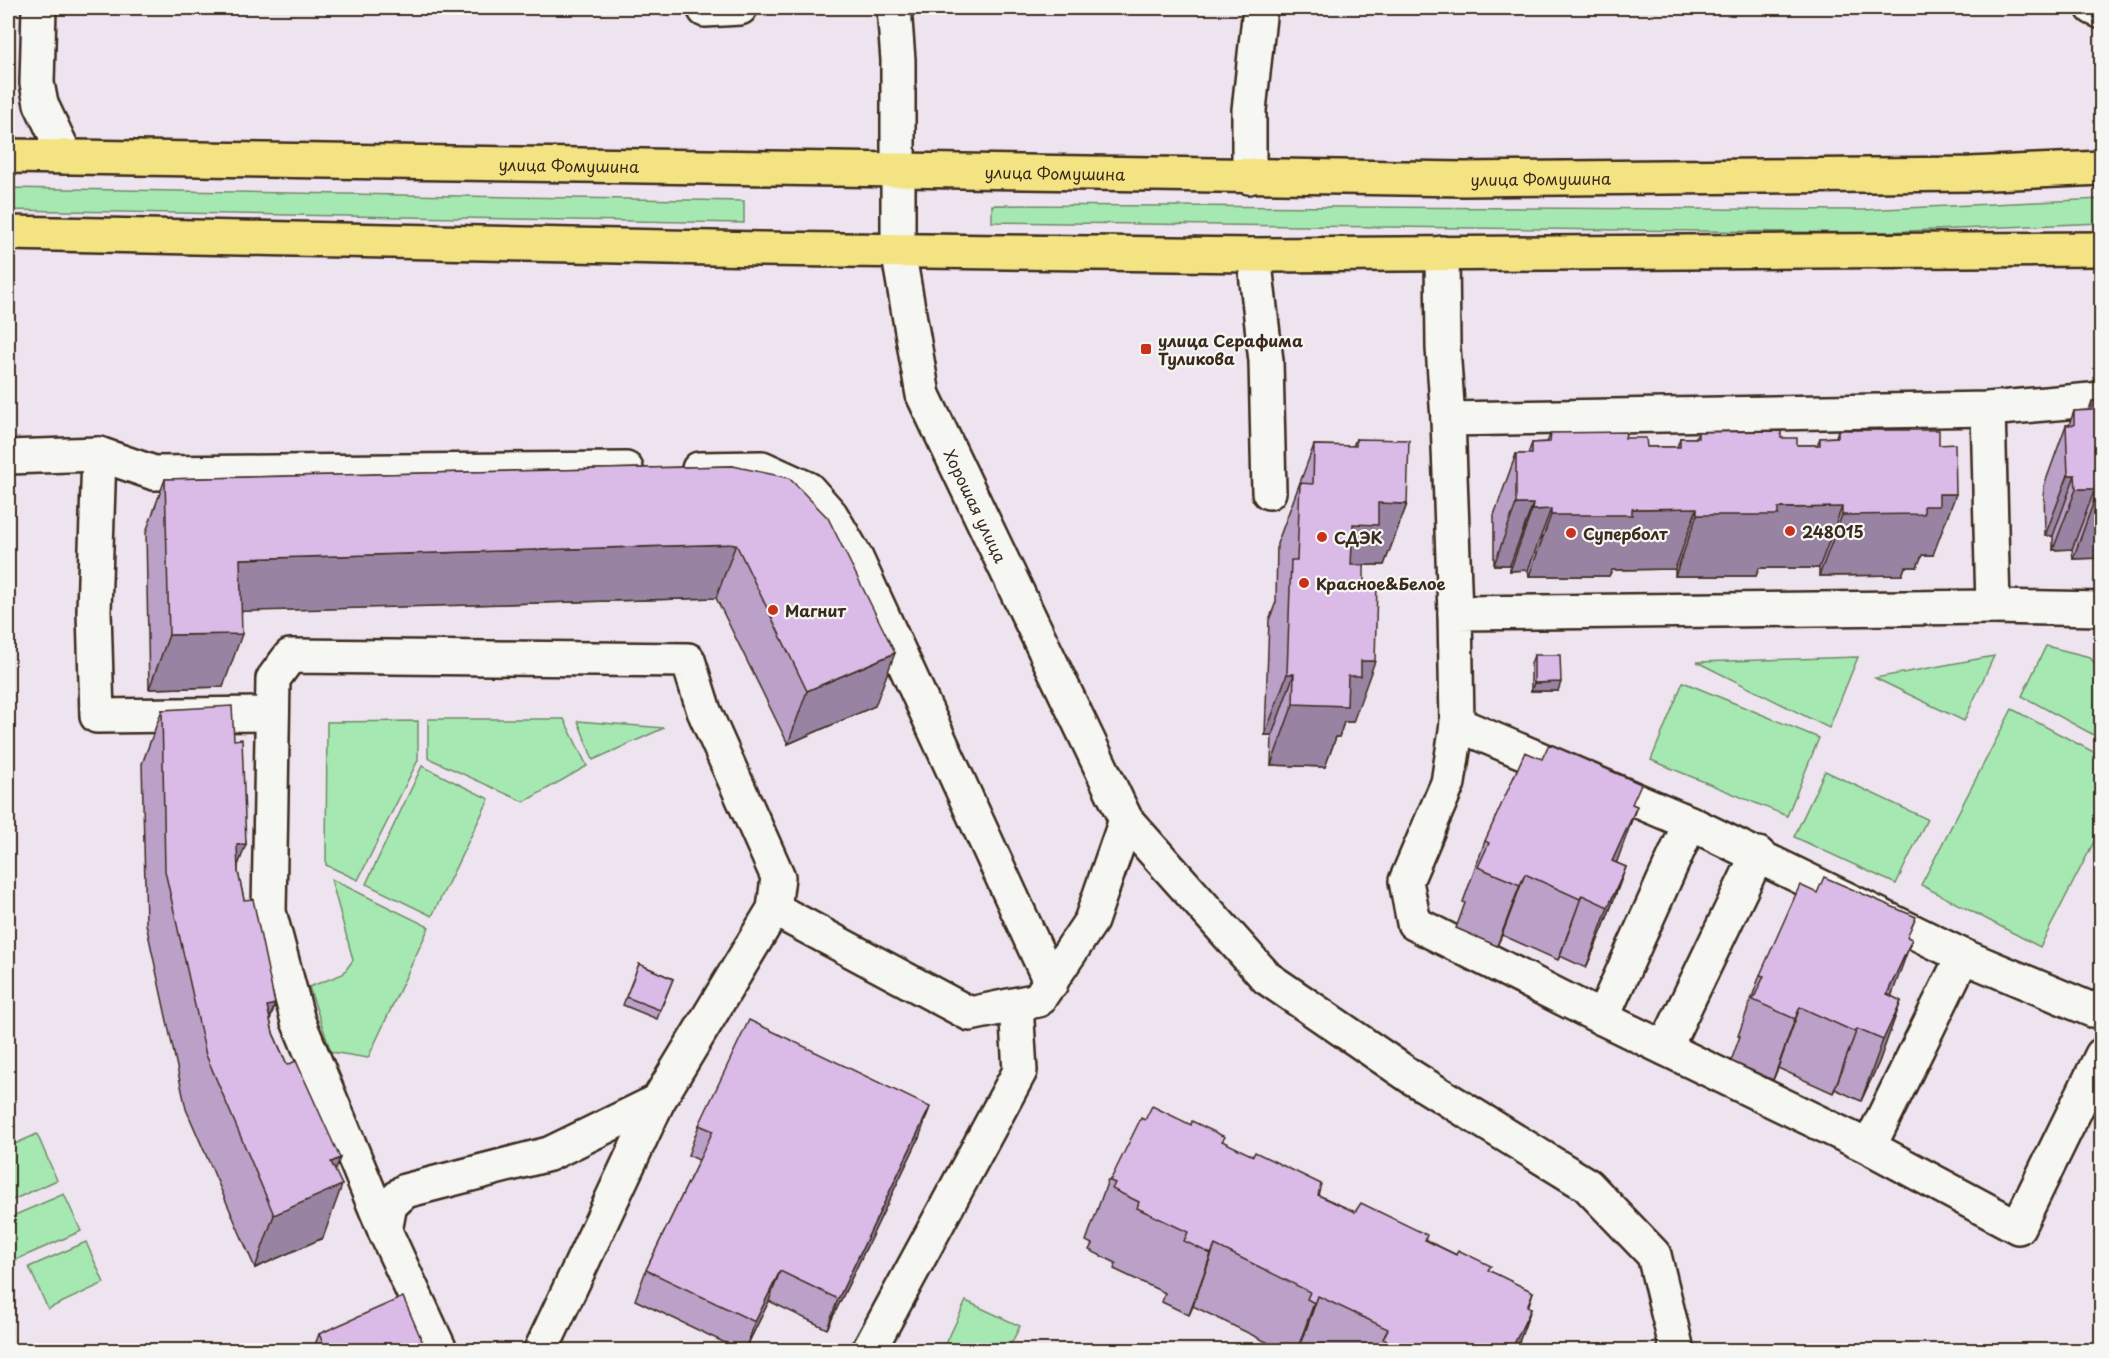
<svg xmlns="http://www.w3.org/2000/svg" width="2109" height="1358" viewBox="0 0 2109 1358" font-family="'Playpen Sans',sans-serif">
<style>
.green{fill:#a6e8b2;stroke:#708968;stroke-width:1.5}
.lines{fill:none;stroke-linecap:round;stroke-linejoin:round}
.minor-casing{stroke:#3b2a1e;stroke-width:38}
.major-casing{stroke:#3b2a1e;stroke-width:38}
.minor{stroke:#f6f6f2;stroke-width:33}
.major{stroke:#f4e382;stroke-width:33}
.wall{fill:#bba1c8;stroke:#3b2a1e;stroke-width:1.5}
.shaded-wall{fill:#9983a2;stroke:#3b2a1e;stroke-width:1.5}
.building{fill:#dabbe8;stroke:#3b2a1e;stroke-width:1.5}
.poi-dot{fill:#c8321e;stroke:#f6f6f2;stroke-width:2}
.labels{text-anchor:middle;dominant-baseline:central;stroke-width:4.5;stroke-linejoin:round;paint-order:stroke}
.street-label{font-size:16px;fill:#3b2a1e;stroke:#f6f6f2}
.poi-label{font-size:16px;font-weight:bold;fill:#3b2a1e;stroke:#f6f6f2;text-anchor:start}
</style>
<rect width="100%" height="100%" fill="#eee4ef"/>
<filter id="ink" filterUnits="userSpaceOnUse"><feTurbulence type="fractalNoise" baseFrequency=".0167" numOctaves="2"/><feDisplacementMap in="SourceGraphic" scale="12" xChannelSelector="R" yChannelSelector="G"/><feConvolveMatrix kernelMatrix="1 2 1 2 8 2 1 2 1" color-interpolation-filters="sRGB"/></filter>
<g filter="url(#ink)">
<!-- green -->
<g class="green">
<path d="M8,188L744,201V223L8,210Z"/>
<path d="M2102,199L2101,223L1861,233L992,222V205L1862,210Z"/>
<path d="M2046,646L2090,657L2101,673V739L2022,696Z"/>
<path d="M1994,656L1964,721L1875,678Z"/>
<path d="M1858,657L1829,728L1697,662Z"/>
<path d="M1683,682L1819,738L1787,816L1651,760Z"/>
<path d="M2012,709L2101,756V828L2040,947L1921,885Z"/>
<path d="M428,719H564L587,766L524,802L428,758Z"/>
<path d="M418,721V760L358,880L326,865L327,722Z"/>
<path d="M578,721L664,728L593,760Z"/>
<path d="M422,766L489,799L432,916L366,884Z"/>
<path d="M1825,771L1927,819L1896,884L1794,837Z"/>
<path d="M331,879L429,927L368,1058L331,1052L309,987L343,974L353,960Z"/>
<path d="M37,1134L57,1180L8,1202V1147Z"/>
<path d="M64,1194L81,1231L11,1262L8,1253V1218Z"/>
<path d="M86,1242L104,1283L48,1309L29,1267Z"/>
<path d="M966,1301L1020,1326L1008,1350H943Z"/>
</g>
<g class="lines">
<!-- minor casing -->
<g class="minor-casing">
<g id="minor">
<path d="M39,8L37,83L41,104L66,157"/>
<path d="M705,8V10L740,8"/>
<path id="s1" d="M894,8L898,60V250L923,395L1126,820L1267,978L1413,1078L1587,1185L1654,1255L1677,1350"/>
<path d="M2093,8L2102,12"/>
<path d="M1249,177V110L1260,8"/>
<path d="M1442,253L1443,348L1448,419"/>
<path d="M1254,255L1266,361L1269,492"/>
<path d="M99,454L94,611L97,716L272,714"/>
<path d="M8,457L99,454L154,473L626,469"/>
<path d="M699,469L762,468L808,489L831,515L855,556L1051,983"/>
<path d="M1993,607L2102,609"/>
<path d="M1455,613L1448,419L1988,409L2102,399"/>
<path d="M1457,724L1690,823L1963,956L2092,1010L2102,1006"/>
<path d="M774,909L778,877L704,711L688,660L290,656L273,679L269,912L298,1021L385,1231L390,1205L405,1191L549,1154L658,1101L774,909L970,1014L1038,1000L1091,921L1126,820"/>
<path d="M1963,956L1869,1147L1602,1018L1414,923L1406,881L1448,783L1457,724L1455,613L1993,607L1988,409"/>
<path d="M1602,1018L1690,823"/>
<path d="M1665,1048L1758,854"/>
<path d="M1869,1147L2018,1227L2102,1055"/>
<path d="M385,1231L440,1350"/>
<path d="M541,1350L658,1101"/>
<path d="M869,1350L1020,1071L1016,1005"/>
</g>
</g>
<!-- major casing -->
<g class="major-casing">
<g id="major">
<path id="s2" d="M8,156L1464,179L1970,174L2102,168"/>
<path d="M8,233L760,249L1254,255L2102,249"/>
</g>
</g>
<!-- minor -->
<use href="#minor" class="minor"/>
<!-- major -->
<use href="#major" class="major"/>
</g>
<!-- wall -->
<g class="wall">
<path d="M2092,401H2102V558L2073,559L2072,549L2053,550V536H2045L2044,486L2066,425H2069L2074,411L2089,410Z"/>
<path d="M1838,430L1933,555H1922L1917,567H1905L1902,575L1819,576V568H1759L1756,576H1675V569L1612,570L1609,576H1529L1528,570L1510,571V565H1494V515L1516,454H1528L1532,443L1547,442L1551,433L1625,438L1647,447H1677L1680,438H1695L1698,432L1781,438L1797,445H1817L1820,438L1836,437Z"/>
<path d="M1356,439L1407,504L1384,565H1363L1353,722H1344L1339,737H1336L1325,767L1271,765L1272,735H1265L1269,620L1276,602L1277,544L1314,445L1353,446Z"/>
<path d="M733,466L875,706L788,744L716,598L242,611L223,687L149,689L146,532L165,479Z"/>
<path d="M1534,655L1558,691H1531V664Z"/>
<path d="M162,710L234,740L246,844L238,865V872L244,900L275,1004L270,1020L273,1033L335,1171L323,1238L255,1268L186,1109L146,924L142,764Z"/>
<path d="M1634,805L1616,863L1626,867L1603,928L1586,968L1560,956L1558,960L1502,935L1497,946L1456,928L1465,903L1463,902L1485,841Z"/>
<path d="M1909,938L1891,996L1901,1001L1879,1062L1861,1101L1835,1089L1833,1093L1778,1068L1773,1080L1731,1061L1740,1036H1738L1760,975Z"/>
<path d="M639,964L673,979L657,1019L623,1005Z"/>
<path d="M2102,1102V1125L2094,1122Z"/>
<path d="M1145,1120L1223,1142L1318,1195L1355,1212L1426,1240L1533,1292L1528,1308L1531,1309L1516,1350H1283L1193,1306L1189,1315L1162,1302L1165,1293L1114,1269L1116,1263L1089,1250L1092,1244L1086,1241L1108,1180L1111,1179Z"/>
<path d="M699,1125L919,1138L827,1329L769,1301L745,1350H740L635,1300L646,1270L699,1160L688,1155Z"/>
<path d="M319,1334L426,1350H313Z"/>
</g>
<!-- shaded-wall -->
<g class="shaded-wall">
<path d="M2068,475H2075L2053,536H2045Z"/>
<path d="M2076,489H2095L2072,549L2053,550Z"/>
<path d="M1939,494H1956L1933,555H1922L1917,567H1905L1902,575L1819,576L1842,515L1924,506Z"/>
<path d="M2095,498H2102V558L2073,559Z"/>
<path d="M1378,503L1407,504L1384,565H1363L1355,586L1331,585L1353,524Z"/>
<path d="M1516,504H1533L1510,565H1494Z"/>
<path d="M1842,507L1819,568H1759L1756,576H1675L1697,515L1778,508Z"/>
<path d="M1697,508L1675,569L1612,570L1609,576H1529L1551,515L1632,509Z"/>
<path d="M1551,509L1528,570L1510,571L1532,510Z"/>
<path d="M736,544L716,598L221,612L240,559Z"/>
<path d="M242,634L223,687L149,689L169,635Z"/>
<path d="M895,653L875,706L788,744L807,691Z"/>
<path d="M1361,661H1375L1353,722H1344L1339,737H1336L1325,767L1271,765L1293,704L1348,676Z"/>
<path d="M1287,674H1294L1272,735H1265Z"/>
<path d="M1561,682L1558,691H1531L1534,683Z"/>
<path d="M1637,806L1615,867L1612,861Z"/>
<path d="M246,844L226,898L237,845Z"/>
<path d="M1626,867L1603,928L1586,968L1608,907Z"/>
<path d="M1525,874L1502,935L1497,946L1520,885Z"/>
<path d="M1582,895L1560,956L1558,960Z"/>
<path d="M1912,939L1890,1000L1887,994Z"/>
<path d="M1901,1001L1879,1062L1861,1101L1883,1040Z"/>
<path d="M275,1004L256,1058L267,1006Z"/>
<path d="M1800,1007L1778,1068L1773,1080L1795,1019Z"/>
<path d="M1857,1029L1835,1089L1833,1093Z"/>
<path d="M930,1107L919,1138L827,1329L838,1299Z"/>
<path d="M340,1158L328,1191L342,1185L323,1238L255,1268L274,1215L331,1162Z"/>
<path d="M1215,1245L1193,1306L1189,1315L1211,1254Z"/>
<path d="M780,1271L769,1301L745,1350L755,1322Z"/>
<path d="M1533,1292L1515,1342L1531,1309L1516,1350H1511L1527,1307Z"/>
<path d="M1318,1296L1299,1350H1297L1314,1303Z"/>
</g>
<!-- building -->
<g class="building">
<path d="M2092,401H2102V498H2095V489H2076L2075,475H2068L2066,425H2074V411L2092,410Z"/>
<path d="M1838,430H1939V445L1955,444L1956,494H1939V506H1924V514L1842,515V507L1778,508V515H1697V508L1632,509V515H1551V509L1532,510L1533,504H1516V454H1532V443L1550,442L1551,433L1626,432L1625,438H1646L1647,447H1680V438H1698V432L1781,431V438H1797V445H1820V438L1838,437Z"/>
<path d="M1356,439L1409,440L1407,504L1378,503V525L1353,524L1351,565H1364V584H1377L1375,661H1361V676H1348L1347,706L1293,704L1294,674H1287L1291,560H1297L1300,483L1313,484L1314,445L1356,446Z"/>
<path d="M733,466L789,478L828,518L895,653L807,691L736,544L240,559L242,634L169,635L165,479Z"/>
<path d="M1534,655H1560L1561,682L1534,683Z"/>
<path d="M232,706L234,740L242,739L246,844L237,845L238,872L244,900L253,899L275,1004L267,1006L273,1033L287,1065L296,1061L340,1158L331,1162L342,1185L274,1215L206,1055L165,871L162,710Z"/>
<path d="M1549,744L1641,784L1632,804L1637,806L1612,861L1626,867L1608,907L1582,895L1580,899L1525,874L1520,885L1478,867L1489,843L1485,841L1525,752L1542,759Z"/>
<path d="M1824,877L1916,917L1907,937L1912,939L1887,994L1901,1001L1883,1040L1857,1029L1855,1032L1800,1007L1795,1019L1753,1000L1764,976L1760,975L1800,885L1817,893Z"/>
<path d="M639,964L673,979L660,1010L626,997Z"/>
<path d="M749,1020L930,1107L838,1299L780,1271L755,1322L646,1270L713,1131L699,1125Z"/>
<path d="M1152,1106L1191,1125L1192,1121L1225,1137L1222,1141L1253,1156L1255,1152L1321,1184L1318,1195L1355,1212L1361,1203L1427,1235L1425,1240L1456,1255L1458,1250L1491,1266L1488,1270L1533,1292L1527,1307L1531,1309L1511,1350H1429L1414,1343L1411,1350H1408L1383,1339L1388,1329L1318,1296L1314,1303L1307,1299L1310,1292L1215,1245L1211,1254L1184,1241L1188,1232L1137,1208L1139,1202L1112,1189L1115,1183L1108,1180L1111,1179L1141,1118L1145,1120Z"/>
<path d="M403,1297L426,1350H326L319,1334Z"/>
</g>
</g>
<!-- markers -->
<g class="poi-dot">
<rect x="1140" y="343" width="12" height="12" rx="3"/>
<circle cx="1790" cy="531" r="6"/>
<circle cx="1571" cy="533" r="6"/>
<circle cx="1322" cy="537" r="6"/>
<circle cx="1304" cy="583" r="6"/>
<circle cx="773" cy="610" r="6"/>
</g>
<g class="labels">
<!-- street labels -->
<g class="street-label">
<text stroke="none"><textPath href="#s2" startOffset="561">улица Фомушина</textPath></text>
<text stroke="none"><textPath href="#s2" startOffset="1047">улица Фомушина</textPath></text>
<text stroke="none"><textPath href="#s2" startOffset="1533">улица Фомушина</textPath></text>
<text stroke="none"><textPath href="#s1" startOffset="512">Хорошая улица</textPath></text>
</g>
<!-- poi labels -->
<g class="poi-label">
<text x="1158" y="340">улица Серафима<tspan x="1158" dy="18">Туликова</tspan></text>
<text x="1802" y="531">248015</text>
<text x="1583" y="533">Суперболт</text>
<text x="1334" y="537">СДЭК</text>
<text x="1316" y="583">Красное&amp;Белое</text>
<text x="785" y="610">Магнит</text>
</g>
</g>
<!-- margin -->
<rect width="2109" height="1358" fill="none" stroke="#f6f6f2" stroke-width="30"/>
<rect x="15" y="15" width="2079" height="1328" fill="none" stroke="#3b2a1e" stroke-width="2" filter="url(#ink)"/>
</svg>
